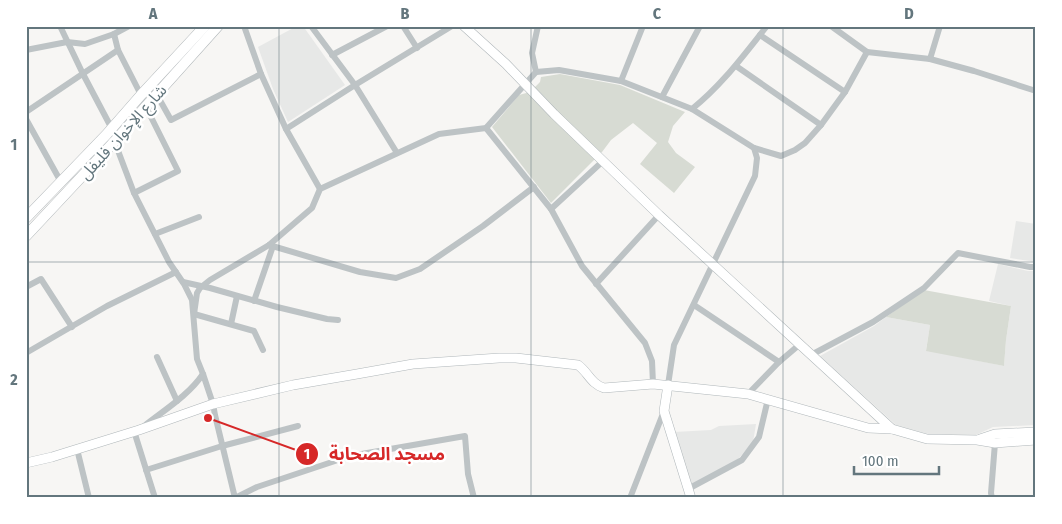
<svg xmlns="http://www.w3.org/2000/svg" width="1062" height="524" viewBox="0 0 1062 524" font-family="'Fira Sans Condensed','Noto Sans Arabic',sans-serif">
<style>
.built{fill:#e7e8e7}
.green{fill:#d7dbd3}
.lines{fill:none;stroke-linecap:round;stroke-linejoin:round}
.secondary-casing{stroke:#b0b7ba;stroke-width:10}
.primary-casing{stroke:#b1b7ba;stroke-width:11}
.street{stroke:#bdc3c5;stroke-width:6}
.secondary{stroke:#fff;stroke-width:9}
.primary{stroke:#fff;stroke-width:10}
.grid{fill:none;stroke:#63767d;stroke-width:1;stroke-opacity:0.55}
.labels{text-anchor:middle;dominant-baseline:central;stroke-width:5;stroke-linejoin:round;paint-order:stroke}
.street-label{font-size:16px;fill:#63767d;stroke:#fff}
.leader{fill:none;stroke:#d62828;stroke-width:2}
.callout-dot{fill:#d62828;stroke:#fff;stroke-width:2}
.mark-label{font-size:15px;text-anchor:middle;font-weight:bold;fill:#fff}
.callout-label{font-size:18px;text-anchor:middle;font-weight:bold;fill:#d62828;stroke:#fff;stroke-width:5;stroke-linejoin:round;paint-order:stroke}
.neatline{fill:none;stroke:#63767d;stroke-width:2}
.grid-label{font-size:16px;text-anchor:middle;font-weight:bold;fill:#63767d}
</style>
<rect width="100%" height="100%" fill="#f7f6f4"/>
<!-- built -->
<g class="built">
<path d="M297,26H303L345,85L288,122L273,89L258,47Z"/>
<path d="M1016,221L1036,224V262L1010,258Z"/>
<path d="M998,264L1028,271H1036V425L993,427L976,435L928,434L896,425L820,356L874,326L886,317L930,325L926,350L1004,366L1006,340L1011,306L989,301Z"/>
<path d="M756,424L753,442L738,459L691,486L674,432L711,430L719,426Z"/>
</g>
<!-- green -->
<g class="green">
<path d="M560,74L620,85L685,112L673,126L668,142L676,153L695,167L674,193L640,164L657,143L633,123L611,140L602,152L551,203L492,127L519,95L530,92L540,82L541,77Z"/>
<path d="M924,290L1011,306L1006,340L1004,366L926,351L930,325L886,317Z"/>
</g>
<g class="lines">
<!-- secondary casing -->
<g class="secondary-casing">
<g id="secondary">
<path d="M464,26L506,64L554,114L659,215L892,429L927,439L977,440L995,443L1036,440"/>
<path d="M668,385L664,411L691,498"/>
<path d="M980,439L995,434L1036,432"/>
<path d="M26,463L52,457L139,430L213,404L293,385L357,374L413,364L499,358H516L578,365C588,372 591,384 604,388L653,384L748,394L868,428L892,429"/>
</g>
</g>
<!-- primary casing -->
<g class="primary-casing">
<g id="primary">
<path d="M26,218L106,135L141,95L205,26"/>
<path d="M26,236L114,142L218,26"/>
</g>
</g>
<!-- street -->
<g class="street">
<path d="M60,26L83,74L112,129"/>
<path d="M244,26L261,74L286,129L320,189"/>
<path d="M311,26L355,85L397,153"/>
<path d="M403,26L417,48"/>
<path d="M831,26L867,52L930,59L974,71L1036,91"/>
<path d="M114,34L118,50L141,95L146,107L178,171L134,193"/>
<path d="M760,35L845,92"/>
<path d="M26,50L67,42L85,44L114,34L129,26"/>
<path d="M332,55L387,26"/>
<path d="M930,59L940,26"/>
<path d="M736,66L821,125"/>
<path d="M536,72L532,53L538,26"/>
<path d="M621,81L643,26"/>
<path d="M157,95L171,120L261,74"/>
<path d="M662,97L700,26"/>
<path d="M692,109C722,85 743,56 767,26"/>
<path d="M26,112L118,50"/>
<path d="M26,119L61,182"/>
<path d="M486,128L551,209L582,266L645,343L652,361L653,384"/>
<path d="M286,129L355,85L452,26"/>
<path d="M106,135L114,142L117,148L134,193L169,262L184,284L192,300L197,359L203,374L213,404L215,415L235,498"/>
<path d="M754,148L781,156L795,150L805,143L821,125L845,92L867,52"/>
<path d="M551,209L603,161"/>
<path d="M155,234L199,217"/>
<path d="M269,245L360,272L396,278L420,269L483,226L534,187"/>
<path d="M183,282L210,288L277,307L327,319L338,320"/>
<path d="M596,284L659,215"/>
<path d="M26,287L41,279L72,327"/>
<path d="M254,301L273,246"/>
<path d="M694,305L779,362"/>
<path d="M194,314L197,293L200,288L210,280L269,245L312,208L320,189L439,134L486,128L536,72L559,70L621,81L692,109L754,148L757,158L755,176L674,345L668,385"/>
<path d="M194,314L254,331L263,350"/>
<path d="M231,324L237,296"/>
<path d="M26,353L107,306L176,272"/>
<path d="M811,355L873,322L924,288L958,253L1030,267H1036"/>
<path d="M157,357L177,401"/>
<path d="M748,394L779,362L799,345"/>
<path d="M143,427C164,410 188,396 203,374"/>
<path d="M134,431L155,498"/>
<path d="M77,449L89,498"/>
<path d="M146,470L222,446L298,426"/>
<path d="M688,489L742,460L759,437L768,399"/>
<path d="M235,498L257,487L350,456L465,436L468,474L474,498"/>
<path d="M630,498L664,411"/>
<path d="M992,498L991,493L995,443"/>
</g>
<!-- secondary -->
<use href="#secondary" class="secondary"/>
<!-- primary -->
<use href="#primary" class="primary"/>
</g>
<!-- grid -->
<path class="grid" d="M279,26V498M531,26V498M783,26V498M26,262H1036"/>
<g class="labels">
<!-- street labels -->
<g class="street-label">
<text transform="translate(123 132) rotate(-48)">شارع الإخوان فليفل</text>
</g>
</g>
<!-- callouts -->
<path class="leader" d="M208 418L307 454"/>
<g class="callout-dot">
<circle cx="208" cy="418" r="5"/>
<circle cx="307" cy="454" r="12"/>
</g>
<g class="mark-label">
<text x="307" y="459">1</text>
</g>
<g class="callout-label">
<text x="387" y="460">مسجد الصحابة</text>
</g>
<!-- border -->
<rect width="1062" height="524" fill="none" stroke="#ffffff" stroke-width="55"/>
<!-- scale -->
<path d="M854 466v8h85v-8" fill="none" stroke="#63767d" stroke-width="2.5"/>
<text x="862" y="466" font-size="15" fill="#63767d" stroke="#ffffff" stroke-width="4" paint-order="stroke">100 m</text>
<rect x="28" y="28" width="1006" height="468" class="neatline"/>
<g class="grid-label">
<text x="153" y="19">A</text>
<text x="405" y="19">B</text>
<text x="657" y="19">C</text>
<text x="909" y="19">D</text>
<text x="14" y="150">1</text>
<text x="14" y="385">2</text>
</g>
</svg>
